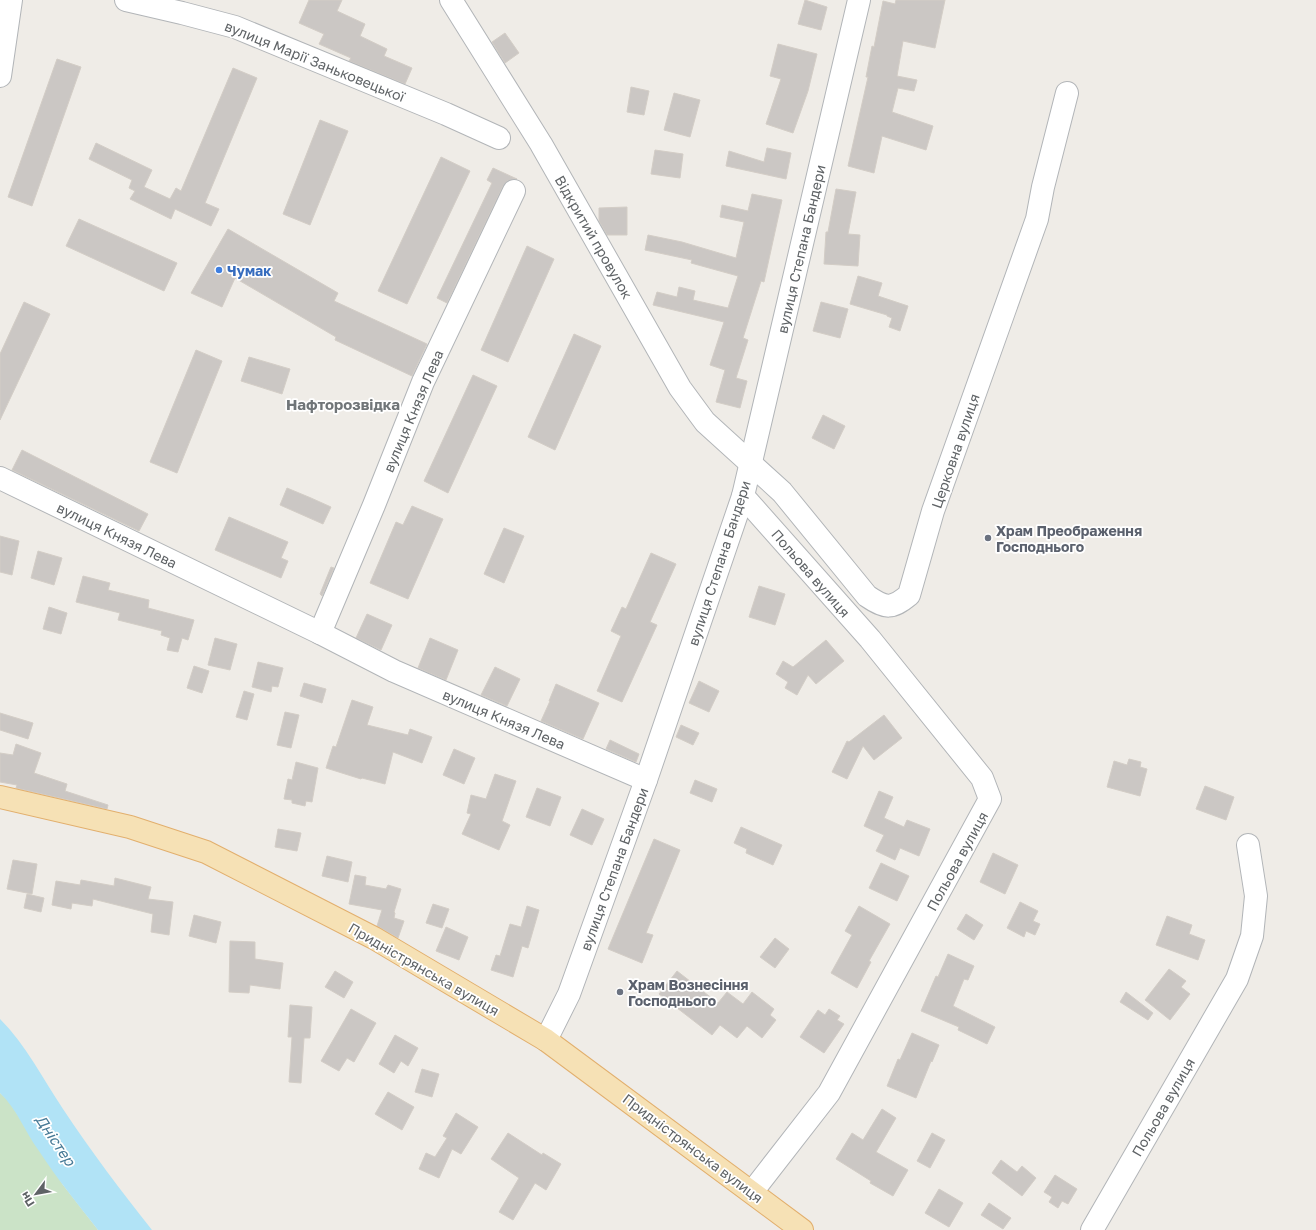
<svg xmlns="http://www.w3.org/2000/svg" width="1316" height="1230" viewBox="0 0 1316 1230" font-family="'Golos Text',sans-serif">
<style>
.green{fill:#cbe3c7}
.water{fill:#b1e3f6}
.building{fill:#cbc7c4;stroke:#d3cdc6}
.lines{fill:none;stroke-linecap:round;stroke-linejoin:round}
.minor-casing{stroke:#b2b5b8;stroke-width:24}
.major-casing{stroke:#e2af6d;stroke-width:24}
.minor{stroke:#fff;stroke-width:22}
.major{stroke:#f6e1b5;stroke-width:22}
.shop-dot{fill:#3f7fe0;stroke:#fff;stroke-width:1.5}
.worship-dot{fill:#6b7280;stroke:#fff;stroke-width:1.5}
.labels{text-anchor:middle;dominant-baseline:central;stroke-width:3.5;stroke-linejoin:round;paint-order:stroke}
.street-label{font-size:14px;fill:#5f6366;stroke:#fff}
.shop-label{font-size:14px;font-weight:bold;fill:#366cbe;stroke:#fff;text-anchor:start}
.worship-label{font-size:14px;font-weight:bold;fill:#5b616d;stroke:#fff;text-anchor:start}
.neighbourhood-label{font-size:15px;font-weight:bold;fill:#707578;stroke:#fff}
.water-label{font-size:15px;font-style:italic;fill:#477a96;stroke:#fff}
</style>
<rect width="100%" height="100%" fill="#efece7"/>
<!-- green -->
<path class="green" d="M0,1093L8,1100L63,1185L98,1230H0Z"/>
<!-- water -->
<path class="water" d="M0,1019C26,1045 43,1079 63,1109C91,1151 121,1191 152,1230H98C78,1204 57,1179 39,1151C25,1132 17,1109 0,1093Z"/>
<!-- building -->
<g class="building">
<path d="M309,0H342L337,11L365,24L360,36L387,49L384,56L412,68L405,84L349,61L351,58L319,44L324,34L299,23Z"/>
<path d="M805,0L827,7L821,30L798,24Z"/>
<path d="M896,0H945L935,48L903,41L897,76L917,80L914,91L898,88L892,112L933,126L926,150L882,136L874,173L848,166L868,77H866L872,46L874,47L883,1L895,4Z"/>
<path d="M505,33L519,53L505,63L492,42Z"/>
<path d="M778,44L817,54L808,91L793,133L766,124L781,79L770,76Z"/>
<path d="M57,59L81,67L32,206L8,197Z"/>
<path d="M233,68L257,78L205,203L219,209L211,226L175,209L171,219L130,199L135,191L129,188L132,180L89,159L96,143L152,170L144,187L170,199L176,188L181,191Z"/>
<path d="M631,87L649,91L644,115L627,112Z"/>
<path d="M674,93L700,100L690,137L664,130Z"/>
<path d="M320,120L348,131L310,225L283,214Z"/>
<path d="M767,148L791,153L786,179L726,166L729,151L764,162Z"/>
<path d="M655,150L683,154L680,178L651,174Z"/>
<path d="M441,157L470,171L407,304L378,291Z"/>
<path d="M493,168L517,179H513L507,181L503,186L447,303L437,298L492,183L487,180Z"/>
<path d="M836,189L856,192L848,234L860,235L858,266L824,264L826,232H828Z"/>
<path d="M752,194L782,200L764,282L761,281L743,338L748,340L736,378L747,381L740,408L716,402L725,370L710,365L724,322L653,305L657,292L677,297L679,287L695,291L693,300L728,308L738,276L691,263L692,260L645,250L648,235L682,242L736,258L744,222L720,217L722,205L748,211Z"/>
<path d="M627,207V235H607L599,221V208Z"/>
<path d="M79,219L177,263L164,291L66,246Z"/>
<path d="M228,229L338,293L334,301L427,344L412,376L335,340L336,337L235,278L222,307L191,293Z"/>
<path d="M527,246L554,259L508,362L481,350Z"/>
<path d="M858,276L882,283L878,296L908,306L900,331L889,327L892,318L887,316V315L850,304Z"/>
<path d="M24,302L50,314L0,420V354Z"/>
<path d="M821,302L848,309L840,338L813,331Z"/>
<path d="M574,334L601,346L555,450L528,437Z"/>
<path d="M196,350L222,361L177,473L150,462Z"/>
<path d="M249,357L290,369L282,394L241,381Z"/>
<path d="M473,375L497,386L448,493L424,481Z"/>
<path d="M823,415L845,426L834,449L812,438Z"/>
<path d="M22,450L148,514L139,531L12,470Z"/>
<path d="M287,488L311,498L331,507L323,524L280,505Z"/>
<path d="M412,506L443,519L408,599L370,583L396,522L403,525Z"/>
<path d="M229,517L288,542L281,558L288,561L281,578L215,550Z"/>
<path d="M504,528L524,536L504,583L484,574Z"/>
<path d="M0,536L19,541L12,575L0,572Z"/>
<path d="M38,551L62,558L54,585L31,578Z"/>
<path d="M651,553L676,564L650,622L657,625L622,702L597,691L621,636L611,631L622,607L626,609Z"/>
<path d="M331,567L334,568L322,596L320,594Z"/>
<path d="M83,576L110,583L108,590L149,600L148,608L194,620L188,640L182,638L178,652L167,650L170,638L161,635L162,631L118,620L120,613L76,602Z"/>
<path d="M759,586L785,594L775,625L749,617Z"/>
<path d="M49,607L67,613L61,634L43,629Z"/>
<path d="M367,614L392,625L381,650L356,638Z"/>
<path d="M215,638L237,644L230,670L208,665Z"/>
<path d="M430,638L458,650L446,680L418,668Z"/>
<path d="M826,640L844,661L816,684L808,675L797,695L785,688L788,682L776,674L783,661L793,667Z"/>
<path d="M258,662L283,668L278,687L272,686L271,692L252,687Z"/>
<path d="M194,666L209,671L202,693L187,688Z"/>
<path d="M495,667L520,679L507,706L481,695Z"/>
<path d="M699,681L719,691L709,712L689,703Z"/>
<path d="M304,683L326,689L322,703L300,696Z"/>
<path d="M556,684L599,703L583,739L541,721L550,701H549Z"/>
<path d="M244,691L254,694L247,720L236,717Z"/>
<path d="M352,700L373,707L367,725L408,735L410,729L432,737L422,763L393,752L385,784L362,778L361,779L326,768L333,746L336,747Z"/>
<path d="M285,712L299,715L291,748L277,745Z"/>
<path d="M0,713L33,723L28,739L0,730Z"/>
<path d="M884,715L902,738L874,760L863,746L847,779L832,772L847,741L849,742Z"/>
<path d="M681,725L699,733L693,745L676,737Z"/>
<path d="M610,740L639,754L636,762L606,749Z"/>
<path d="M16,744L41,753L34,773L67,784L65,791L108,805L107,809L16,788L17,785L0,782V753L13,755Z"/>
<path d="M454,749L475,758L464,784L443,775Z"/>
<path d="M1129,759L1141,762L1140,767L1147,769L1140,796L1107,787L1114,761L1127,765Z"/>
<path d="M296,762L318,768L312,802L306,801L305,806L292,803V800L284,799L288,779L292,780Z"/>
<path d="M495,774L516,781L502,821L510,825L499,850L462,834L471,814L467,813L471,795L486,799Z"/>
<path d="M695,780L717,789L712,802L690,793Z"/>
<path d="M1205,786L1234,797L1226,820L1196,809Z"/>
<path d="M537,788L561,797L550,826L526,817Z"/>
<path d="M879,791L893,797L884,818L904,827L907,820L930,829L919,856L900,848L895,860L876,851L884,835L864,826Z"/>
<path d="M582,809L604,819L592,845L570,835Z"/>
<path d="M741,827L782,845L773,865L746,853L747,849L734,843Z"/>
<path d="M278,829L301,833L297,851L275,847Z"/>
<path d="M654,839L680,850L646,933L653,935L642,963L608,949Z"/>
<path d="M993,853L1018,865L1005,894L980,882Z"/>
<path d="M327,856L352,862L348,882L322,876Z"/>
<path d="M13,860L37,864L32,894L7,889Z"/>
<path d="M881,863L909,876L897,901L869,888Z"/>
<path d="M355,875L366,877L365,885L386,889L388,885L401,889L394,912L395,913L394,918L404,921L398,938L377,926L382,910L349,904Z"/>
<path d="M115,878L151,887L148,899L173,902L169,935L151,932L153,914L93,899L92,906L72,903L71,909L52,905L56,881L80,885L81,880L114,886Z"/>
<path d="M27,894L44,898L41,912L24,908Z"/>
<path d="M1020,902L1038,911L1033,921L1040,924L1035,935L1026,931L1024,937L1007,928Z"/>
<path d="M433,904L449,909L442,928L426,923Z"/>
<path d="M527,906L539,910L528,948L522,946L513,977L491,970L496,955L500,956L510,924L521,927Z"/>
<path d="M859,906L890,924L869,961L871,962L857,988L831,973L852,935L845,931Z"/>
<path d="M966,914L983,925L974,940L957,929Z"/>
<path d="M194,915L221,922L216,943L189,936Z"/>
<path d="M1167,916L1192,925L1189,934L1205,940L1198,960L1156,945Z"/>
<path d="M446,927L468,937L459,960L436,951Z"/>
<path d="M775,938L789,949L775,968L760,957Z"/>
<path d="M230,941L255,942V959L283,963L280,989L250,985L249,993L229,992Z"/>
<path d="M948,954L974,966L968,980L964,979L953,1006L995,1027L987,1044L958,1030L959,1027L921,1011L936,976L938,977Z"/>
<path d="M1169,969L1186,981L1181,987L1190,994L1170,1020L1145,1000Z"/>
<path d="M335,971L353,982L344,998L325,987Z"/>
<path d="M677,971L718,1003L727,992L743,1004L752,992L774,1009L770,1015L776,1020L762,1038L747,1026L737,1038L720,1025L712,1035L659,994Z"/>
<path d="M1126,992L1153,1013L1148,1020L1120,1002Z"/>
<path d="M290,1005L312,1007L310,1038H304L301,1083L289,1082L292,1037H288Z"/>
<path d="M351,1009L376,1023L354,1062L347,1058L339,1071L321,1061Z"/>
<path d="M829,1009L840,1016L837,1020L844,1024L824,1053L800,1037L818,1010L825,1015Z"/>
<path d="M912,1033L939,1045L932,1062L931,1061L916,1098L887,1086L898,1059L900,1060Z"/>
<path d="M395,1035L418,1048L408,1066L401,1061L394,1073L379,1064Z"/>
<path d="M422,1069L439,1074L432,1097L415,1092Z"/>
<path d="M388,1092L414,1107L402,1130L375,1114Z"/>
<path d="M882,1109L896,1118L876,1152L908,1170L893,1196L870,1183L871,1181L836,1159L852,1133L863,1140Z"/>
<path d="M456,1113L478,1127L461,1154L452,1149L439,1178L419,1169L426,1153L435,1157L447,1138L443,1136Z"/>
<path d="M508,1133L542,1155L543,1153L561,1164L546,1190L535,1183L513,1220L499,1212L519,1178L491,1159Z"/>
<path d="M932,1133L945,1140L930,1168L917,1161Z"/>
<path d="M1001,1160L1017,1172L1022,1166L1036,1178L1022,1196L992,1173Z"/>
<path d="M1055,1175L1077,1189L1068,1204L1062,1201L1058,1208L1049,1202L1052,1197L1044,1192Z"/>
<path d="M939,1189L963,1203L949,1227L925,1213Z"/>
<path d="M989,1203L1011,1218L1003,1229L981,1215Z"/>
</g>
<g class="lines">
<!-- minor casing -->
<g class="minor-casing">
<g id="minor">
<path d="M126,0L182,13L235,27L446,114L499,138"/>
<path d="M451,0L541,144L680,388L705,422L782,492L867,596C886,609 892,609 909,595L933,511L1037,219L1043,187L1067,93"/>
<path d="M0,76L11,0"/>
<path d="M0,478L320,633L394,671L646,780"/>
<path d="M743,496L870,639L982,778L990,799L829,1093L752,1192"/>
<path d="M320,633L374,505L423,382L514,191"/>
<path d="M546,1040L569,994L646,780L743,496L859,0"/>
<path d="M1092,1230L1237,979L1252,936L1256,896L1248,845"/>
</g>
</g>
<!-- major casing -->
<g class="major-casing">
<path id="major" d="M0,797L130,827L206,852L374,938L546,1040L802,1230"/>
</g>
<!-- minor -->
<use href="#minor" class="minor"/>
<!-- major -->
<use href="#major" class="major"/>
</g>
<!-- markers -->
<circle class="shop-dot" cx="219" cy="270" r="4"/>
<g class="worship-dot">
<circle cx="988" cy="538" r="4"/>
<circle cx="620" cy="992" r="4"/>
</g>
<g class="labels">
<!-- street labels -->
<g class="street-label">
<text transform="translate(315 61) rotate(22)">вулиця Марії Заньковецької</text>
<text transform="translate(594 237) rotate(60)">Відкритий провулок</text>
<text transform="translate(801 249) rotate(-77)">вулиця Степана Бандери</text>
<text transform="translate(413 411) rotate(-67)">вулиця Князя Лева</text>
<text transform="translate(955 451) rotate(-71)">Церковна вулиця</text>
<text transform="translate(117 535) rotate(26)">вулиця Князя Лева</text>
<text transform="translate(719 563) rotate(-72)">вулиця Степана Бандери</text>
<text transform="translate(811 573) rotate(49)">Польова вулиця</text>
<text transform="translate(504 719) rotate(23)">вулиця Князя Лева</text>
<text transform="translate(957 861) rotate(-61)">Польова вулиця</text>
<text transform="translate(614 869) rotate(-70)">вулиця Степана Бандери</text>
<text transform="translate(424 969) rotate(30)">Придністрянська вулиця</text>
<text transform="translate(1163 1107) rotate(-60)">Польова вулиця</text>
<text transform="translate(693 1148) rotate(37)">Придністрянська вулиця</text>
</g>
<!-- shop labels -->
<g class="shop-label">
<text x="227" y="270">Чумак</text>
</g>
<!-- worship labels -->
<g class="worship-label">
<text x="996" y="530">Храм Преображення<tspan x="996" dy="16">Господнього</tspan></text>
<text x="628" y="984">Храм Вознесіння<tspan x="628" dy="16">Господнього</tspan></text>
</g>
<!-- neighbourhood labels -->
<g class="neighbourhood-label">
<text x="343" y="404">Нафторозвідка</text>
</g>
<!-- water labels -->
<g class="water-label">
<text transform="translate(56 1140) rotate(56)">Дністер</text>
</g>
</g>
<!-- north arrow -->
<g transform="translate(36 1194) rotate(238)" stroke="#ffffff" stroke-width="3" paint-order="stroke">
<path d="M0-3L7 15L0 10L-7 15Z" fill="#5f6366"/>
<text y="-6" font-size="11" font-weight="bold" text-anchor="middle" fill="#5f6366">Пн</text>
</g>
</svg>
